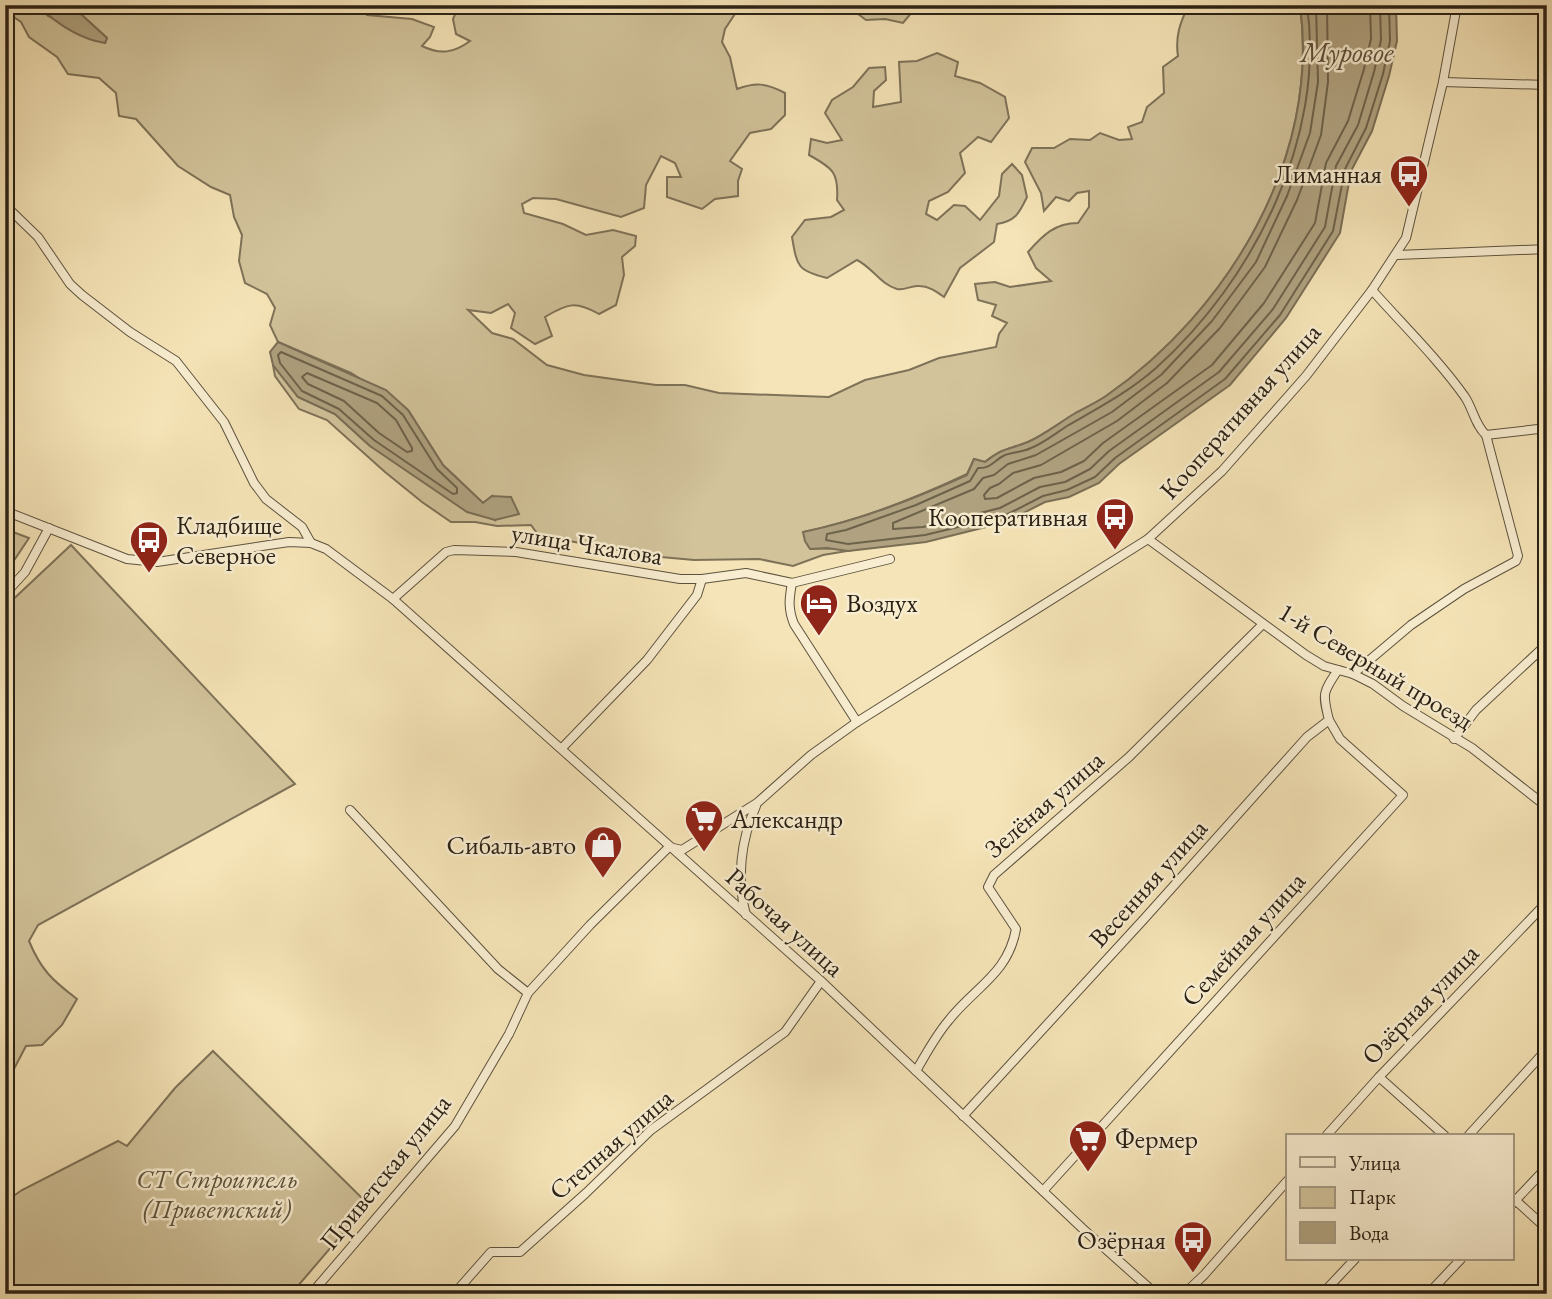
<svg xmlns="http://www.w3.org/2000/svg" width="1552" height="1299" viewBox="0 0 1552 1299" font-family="'EB Garamond',serif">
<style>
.green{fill:#d2c39b;stroke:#7e7258;stroke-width:2}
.water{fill:#b0a280;stroke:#7a6e55;stroke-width:2}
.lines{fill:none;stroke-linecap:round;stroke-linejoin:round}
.shore{stroke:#6d624a;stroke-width:2}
.minor-casing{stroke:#5d523e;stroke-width:10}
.minor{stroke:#f8edd0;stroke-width:8}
.labels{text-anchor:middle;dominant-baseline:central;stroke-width:5;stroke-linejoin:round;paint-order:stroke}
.poi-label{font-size:26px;fill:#2a2115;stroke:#f8edd0;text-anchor:end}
.street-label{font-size:26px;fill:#2a2115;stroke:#f8edd0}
.park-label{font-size:26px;font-style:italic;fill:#5c523d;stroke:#f8edd0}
.water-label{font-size:28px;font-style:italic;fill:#594e3a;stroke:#f8edd0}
</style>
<rect width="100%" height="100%" fill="#f5e4b7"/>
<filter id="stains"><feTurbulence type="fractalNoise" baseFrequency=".00286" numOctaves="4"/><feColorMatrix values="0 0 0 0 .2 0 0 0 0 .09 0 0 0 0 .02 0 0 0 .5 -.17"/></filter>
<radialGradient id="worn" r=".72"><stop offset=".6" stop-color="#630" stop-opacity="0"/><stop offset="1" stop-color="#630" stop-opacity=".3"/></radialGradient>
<!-- green -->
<g class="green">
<path d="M5,5H37L48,16L105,43L107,38L71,5H363L367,15L412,19L434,27L430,37L422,46C440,55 454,53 470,41L456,34L453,19L459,5H741L725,29L722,42L730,57L737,89C756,82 766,83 785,93V115L771,129L750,133L730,161L742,169L738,181V196L715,199L702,209L667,197V177H681L675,163L661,156L646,185L644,208L621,217L556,199L533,198L522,204L524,213L563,224L586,235L613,230L636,236L635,246L622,257L624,275L616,305L599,314C576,301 568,303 545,317L552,336L535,344L511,328L515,313L508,304L491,313L468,310L492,333L513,339L547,365L584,375L656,385H685L719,393L829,397L865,380L909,370L939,358L996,347L999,334L1007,323L992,316L996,305L978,300L975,284L995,282L1010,287L1051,281L1036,268L1028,252C1043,235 1055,223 1078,223L1089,207V191L1077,193L1069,201L1056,197L1044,211L1041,193L1025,162L1032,148H1054L1070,139L1090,140L1100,133L1119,140L1132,139L1128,127L1142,122L1147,107L1164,93L1163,67L1178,56C1175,37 1180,22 1189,5H1300C1321,158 1228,311 1106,396C1096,403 1084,408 1074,414C1059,423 1044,435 1028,442C1008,450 1004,447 985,462L974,459L967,474C914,499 861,520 804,532L811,549C829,547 846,551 865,548L823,555L793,566L759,559L694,560L650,556L564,540L558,537L539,536L531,525L497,526L475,522H451L422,502L385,472L327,420L299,409L275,376L273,365L298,397L335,414L370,446L495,520L492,496L483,503L443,465L408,410L351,373L278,342L270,325L275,308L267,294L245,283L239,261L242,235L234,217L230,195L211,187L178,166L136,119L119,116L116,93L99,78L68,74L57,57L29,37L21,22L5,11Z"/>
<path d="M846,5H918L903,23L885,19L866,20Z"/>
<path d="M937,53L958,62L955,76L980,83L1005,97L1009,118L991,142L978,137L960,153L965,173L948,192L929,201L926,214L937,220L954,205L965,206L980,220L999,196L1002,174L1012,164L1022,175L1027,197C1019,213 1016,221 997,224L994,242L960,268L944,297C937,292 929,286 919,286C911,285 905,291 897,289C880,284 873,268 857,260L827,278C797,271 797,266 792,237L805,220L831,217L844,210L837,200C839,173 833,168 809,155L811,139L827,143L842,140L825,113L832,100L853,87L869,68L885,67L886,80L874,91L873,107L901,102L899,62L917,61Z"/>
<path d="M5,529L29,538L5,574Z"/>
<path d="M71,545L295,784L38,925L29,941C41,970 52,980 77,999L62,1025L42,1045L26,1046L5,1086V607Z"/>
<path d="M213,1051L368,1204L291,1294H5V1202L22,1190L118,1141L127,1146L175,1088Z"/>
</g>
<!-- water -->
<g class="water">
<path d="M37,5H71L107,38L105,43C79,39 56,23 37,5Z"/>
<path d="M1300,5H1396L1397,41L1389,76L1372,131L1351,171L1340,233L1286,318L1230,385L1119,464L1099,483L1069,497L1045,502L1006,522L926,542L848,551L827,548L810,549L805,541L803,532C861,520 914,499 967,475L974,459L985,462C1004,447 1008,450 1028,442C1044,435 1059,423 1074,414C1084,408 1096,403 1106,396C1228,311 1321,158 1300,5Z"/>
<path d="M278,342L386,390L408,410L443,465L483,503L492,496L511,497L519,514L495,520L467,512L370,446L335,414L298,397L273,365L270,352Z"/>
</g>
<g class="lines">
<!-- shore -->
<g class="shore">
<path d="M1307,5C1326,138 1253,281 1156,368C1129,392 1098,408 1067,426C1056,433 1044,443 1031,448C1023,452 1013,452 1005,455C994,460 991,469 978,468L970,481L916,505L846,530L827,534L826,540L848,544L925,535L1004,516L1043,496L1067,490L1095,477L1115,458L1225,379L1280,315L1333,231L1345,169L1366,128L1383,74L1390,41L1389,5"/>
<path d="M1316,5L1318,82L1310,133L1287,196L1256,262L1212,321L1161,375L1112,412L1036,455L1008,464L994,475L983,478L974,489L893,523V529L923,527L1000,508L1040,487L1065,482L1090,469L1109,451L1219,372L1273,309L1325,227L1336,166L1358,125L1374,72L1381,40L1380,5"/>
<path d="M1327,5L1328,82L1321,135L1297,200L1265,267L1220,328L1167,383L1117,421L1041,465L1013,473L999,484L990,488L984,495L985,499L997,498L1034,478L1061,472L1084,461L1103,443L1212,365L1264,303L1315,223L1326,163L1348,121L1364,69L1371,39L1370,5"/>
<path d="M281,352L382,396L403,415L437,469L457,488V493L453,494L374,440L339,409L302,391L280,363L278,355Z"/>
<path d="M307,373L377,403L396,420L412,448V451L407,452L379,433L344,401L308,384L302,377Z"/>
</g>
<!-- minor casing -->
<g class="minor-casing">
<g id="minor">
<path d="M1443,82L1547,85"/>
<path d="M5,205L38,237L70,284L82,295L130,332L176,361L224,422L254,483L266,499L302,527L311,543"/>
<path d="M1397,255L1547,249"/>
<path d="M1372,290C1403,325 1438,359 1465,397C1473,409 1475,425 1486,435L1547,428"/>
<path d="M5,511L127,559L157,562L289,542L311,543L326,549L393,599L821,981L1082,1228L1156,1294"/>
<path d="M1148,539L1306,655L1324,666L1353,674L1373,684L1403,706L1472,748L1547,807"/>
<path d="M792,583C789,599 788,609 794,624L857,722"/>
<path d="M5,594L25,572L49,528"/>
<path d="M393,599L446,552L454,550L516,552L680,579H702L746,573L792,583L890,559"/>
<path d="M1353,674L1411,625L1464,589L1516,561L1518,556L1486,435"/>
<path d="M1454,739L1476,710L1547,644"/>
<path d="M562,748L647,660L697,595L702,579"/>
<path d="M350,810L498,969L528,993"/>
<path d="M746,915C736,880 741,839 756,806"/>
<path d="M916,1071C926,1054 936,1035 949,1020C975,987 1008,974 1016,929L988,887L994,875L1129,757L1263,624"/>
<path d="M1379,1077L1445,1136"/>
<path d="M963,1116L1144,919L1307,737L1329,720C1322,693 1323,692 1338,670"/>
<path d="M1326,1136L1379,1077L1547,902"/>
<path d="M1468,1136L1547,1049"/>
<path d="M1043,1191L1403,795L1340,739L1329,720"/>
<path d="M1513,1198L1547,1229"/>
<path d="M1512,1204L1547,1167"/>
<path d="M311,1294L455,1126L509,1034L528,993L590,925L669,847L682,850L757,803L811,755L857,722L1148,539L1222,471L1306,376L1372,290L1406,238L1443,82L1457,5"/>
<path d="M454,1294L491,1252H520L586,1193L651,1130L785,1032L821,981"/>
<path d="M1184,1294L1204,1275L1288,1180"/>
<path d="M1322,1294L1355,1259"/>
<path d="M1428,1294L1461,1259"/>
<path d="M1535,1294L1547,1282"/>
</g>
</g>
<!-- minor -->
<use href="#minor" class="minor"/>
</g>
<!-- icons -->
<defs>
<g id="bus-pin" transform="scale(2.0125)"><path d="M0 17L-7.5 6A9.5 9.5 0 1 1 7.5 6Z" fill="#8f2418" stroke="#f8edd0"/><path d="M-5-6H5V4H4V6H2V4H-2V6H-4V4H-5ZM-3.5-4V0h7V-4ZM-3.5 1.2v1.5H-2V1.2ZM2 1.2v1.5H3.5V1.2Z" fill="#fff"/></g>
<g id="hotel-pin" transform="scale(2.0125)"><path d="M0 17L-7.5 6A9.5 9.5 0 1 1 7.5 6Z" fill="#8f2418" stroke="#f8edd0"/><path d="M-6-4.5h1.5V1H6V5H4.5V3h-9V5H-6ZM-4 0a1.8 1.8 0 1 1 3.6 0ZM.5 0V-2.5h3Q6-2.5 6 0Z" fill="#fff"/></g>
<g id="supermarket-pin" transform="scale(2.0125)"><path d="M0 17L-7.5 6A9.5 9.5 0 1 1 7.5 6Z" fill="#8f2418" stroke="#f8edd0"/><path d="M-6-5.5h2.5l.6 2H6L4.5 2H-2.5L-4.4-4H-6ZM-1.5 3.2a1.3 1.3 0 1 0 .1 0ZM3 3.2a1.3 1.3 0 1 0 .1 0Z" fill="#fff"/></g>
<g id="shop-pin" transform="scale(2.0125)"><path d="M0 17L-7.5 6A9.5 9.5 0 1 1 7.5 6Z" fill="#8f2418" stroke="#f8edd0"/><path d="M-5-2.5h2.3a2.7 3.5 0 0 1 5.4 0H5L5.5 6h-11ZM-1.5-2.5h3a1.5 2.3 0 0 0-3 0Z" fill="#fff"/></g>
</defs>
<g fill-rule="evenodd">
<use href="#bus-pin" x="1409" y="174"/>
<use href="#bus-pin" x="1115" y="517"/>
<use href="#bus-pin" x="149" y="540"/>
<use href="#hotel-pin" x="819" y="603"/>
<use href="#supermarket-pin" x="704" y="819"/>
<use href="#shop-pin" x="603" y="845"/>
<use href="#supermarket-pin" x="1088" y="1139"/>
<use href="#bus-pin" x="1193" y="1240"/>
</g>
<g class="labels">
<!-- poi labels -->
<g class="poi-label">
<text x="1382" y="174">Лиманная</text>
<text x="1088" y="517">Кооперативная</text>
<text x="176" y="525" text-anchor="start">Кладбище<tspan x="176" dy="30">Северное</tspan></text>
<text x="846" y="603" text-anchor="start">Воздух</text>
<text x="731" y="819" text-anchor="start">Александр</text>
<text x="576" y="845">Сибаль-авто</text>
<text x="1115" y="1139" text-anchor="start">Фермер</text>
<text x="1166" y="1240">Озёрная</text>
</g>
<!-- street labels -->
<g class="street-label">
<text transform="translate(1240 411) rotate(-48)">Кооперативная улица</text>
<text transform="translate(587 544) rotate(9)">улица Чкалова</text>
<text transform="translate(1376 666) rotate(31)">1-й Северный проезд</text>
<text transform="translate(1044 804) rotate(-41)">Зелёная улица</text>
<text transform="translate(1148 883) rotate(-48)">Весенняя улица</text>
<text transform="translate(785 922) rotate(42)">Рабочая улица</text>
<text transform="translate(1243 939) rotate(-48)">Семейная улица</text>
<text transform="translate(1420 1004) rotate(-46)">Озёрная улица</text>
<text transform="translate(611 1144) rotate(-41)">Степная улица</text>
<text transform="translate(385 1172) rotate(-51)">Приветская улица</text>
</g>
<!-- park labels -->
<g class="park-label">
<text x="217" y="1179">СТ Строитель<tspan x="217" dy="30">(Приветский)</tspan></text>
</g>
<!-- water labels -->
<g class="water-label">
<text x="1347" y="52">Муровое</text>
</g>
</g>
<!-- margin -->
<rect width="1552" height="1299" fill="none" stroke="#f5e4b7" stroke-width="28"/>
<rect x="7" y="7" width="1538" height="1285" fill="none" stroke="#2a2115" stroke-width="3.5"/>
<rect x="14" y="14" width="1524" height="1271" fill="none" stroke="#2a2115" stroke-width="2"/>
<!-- legend -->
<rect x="1286" y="1134" width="228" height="126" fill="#f8edd0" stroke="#a69b85" stroke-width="2"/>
<rect x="1300" y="1157" width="35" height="10" fill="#f8edd0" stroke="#a69b85" stroke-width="2"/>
<text x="1349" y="1170" font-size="21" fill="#2a2115">Улица</text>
<rect x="1300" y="1187" width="35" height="21" fill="#d2c39b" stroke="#a69b85" stroke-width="2"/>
<text x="1349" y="1204" font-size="21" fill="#2a2115">Парк</text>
<rect x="1300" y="1222" width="35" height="21" fill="#b0a280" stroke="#a69b85" stroke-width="2"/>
<text x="1349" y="1240" font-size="21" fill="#2a2115">Вода</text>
<rect width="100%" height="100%" filter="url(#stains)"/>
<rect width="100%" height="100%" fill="url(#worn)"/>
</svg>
